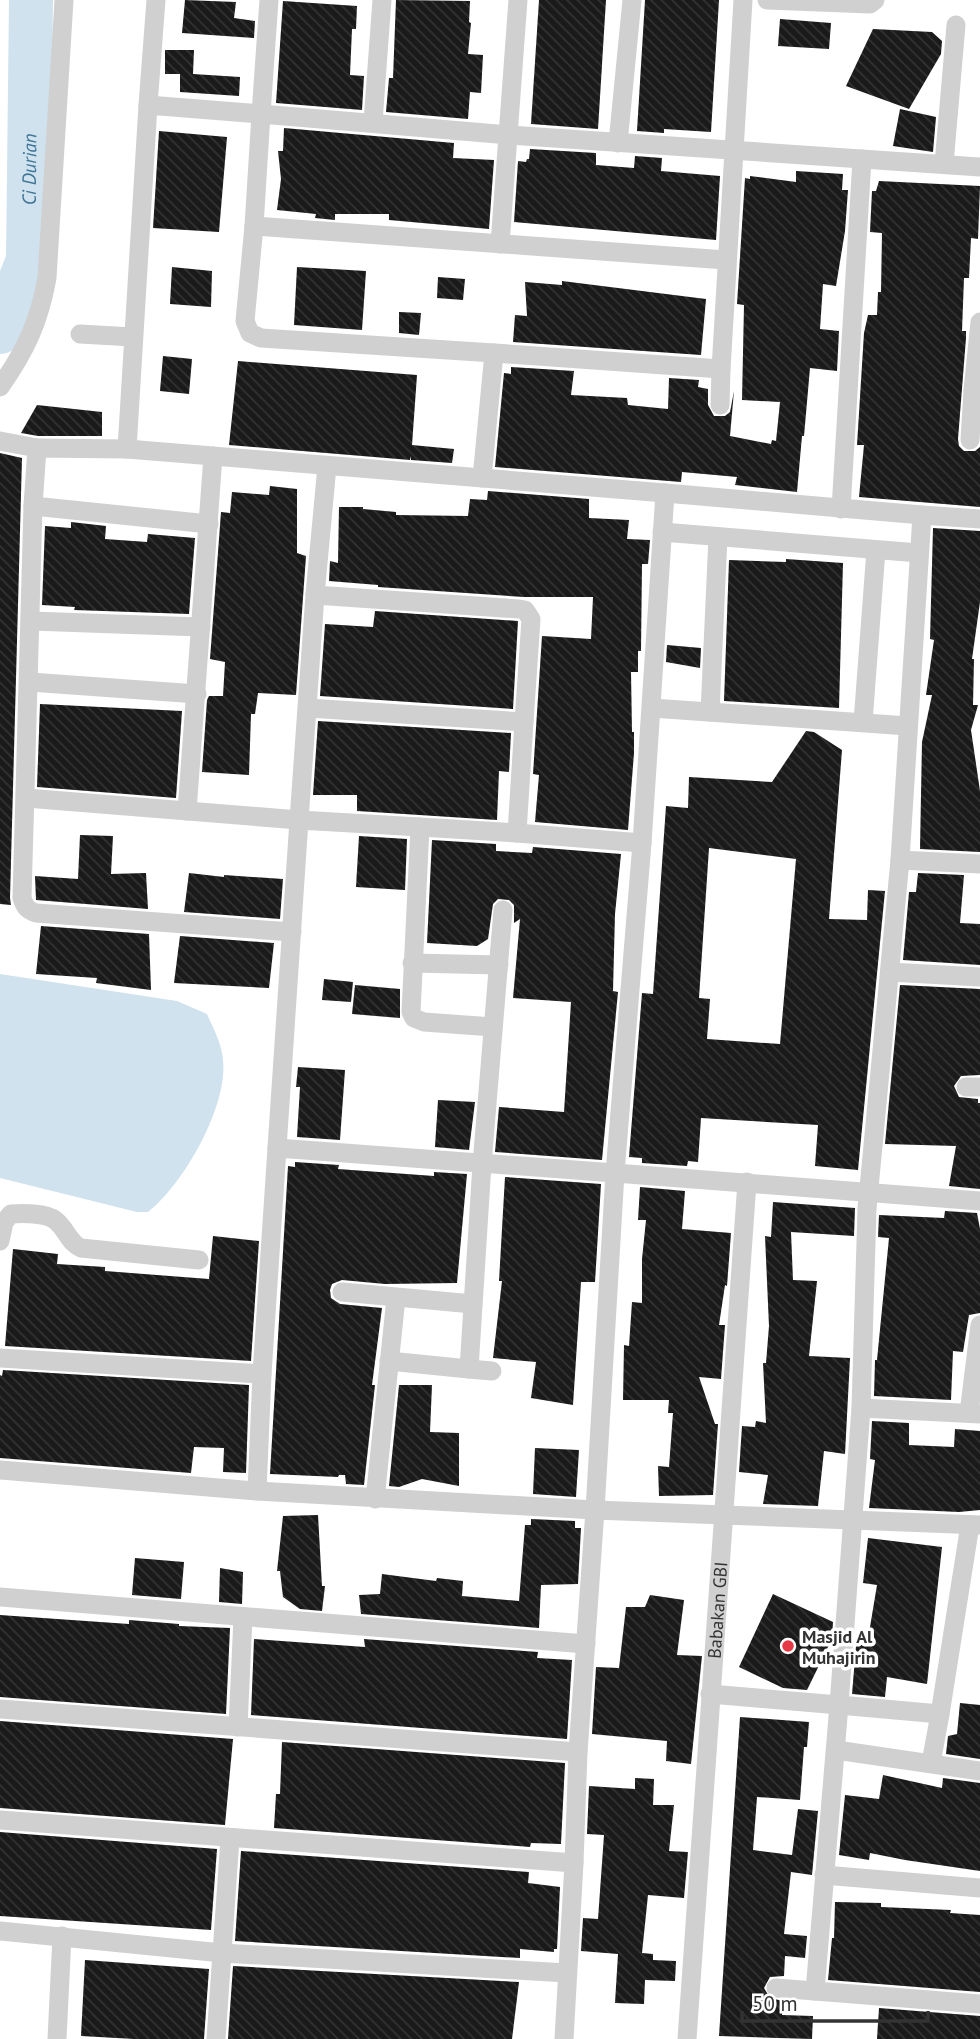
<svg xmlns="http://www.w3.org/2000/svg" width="980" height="2039" viewBox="0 0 980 2039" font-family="'PT Sans',sans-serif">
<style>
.water{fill:#cfe2ee}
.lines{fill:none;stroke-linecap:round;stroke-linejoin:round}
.river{stroke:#cfe2ee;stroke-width:44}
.building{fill:url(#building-back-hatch);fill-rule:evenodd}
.street{stroke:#d0d0d0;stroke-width:19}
.poi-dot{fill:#e63946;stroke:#fff;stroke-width:2.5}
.labels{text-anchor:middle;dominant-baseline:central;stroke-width:7;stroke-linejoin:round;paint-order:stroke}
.street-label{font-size:18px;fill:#333;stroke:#fff}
.poi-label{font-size:18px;font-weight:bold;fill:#333;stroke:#fff;text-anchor:start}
.water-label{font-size:19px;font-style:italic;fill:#3f7597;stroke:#fff}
</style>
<defs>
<pattern id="building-back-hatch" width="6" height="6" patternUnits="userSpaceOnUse" patternTransform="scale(1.75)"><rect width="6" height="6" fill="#1a1a1a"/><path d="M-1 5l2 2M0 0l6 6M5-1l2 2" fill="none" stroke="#333"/></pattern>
</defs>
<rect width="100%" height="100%" fill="#fff"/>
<!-- water -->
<path class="water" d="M0,974L177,1001L207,1014C213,1028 222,1044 223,1060C228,1106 184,1184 148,1212H137L0,1178Z"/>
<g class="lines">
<!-- river -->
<path class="river" id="s1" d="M0,332L28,260L31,0"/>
</g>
<!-- building -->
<g class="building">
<path d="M185,0L236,2L234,18L255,21L254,38L182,33Z"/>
<path d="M396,0L470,1L469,22L471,23L468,54L483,55L481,93L470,92L468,119L386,112L389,78H393Z"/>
<path d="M539,0H606L598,129L531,124Z"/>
<path d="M645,0H719L711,132L664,129V133L637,131Z"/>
<path d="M283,1L357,6L356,29H352L350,75L364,76L362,110L276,103Z"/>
<path d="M780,19L831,23L829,49L778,46Z"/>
<path d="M873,29L932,32L942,41L941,54L909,109L846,86Z"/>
<path d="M165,50H194L193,74L240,77L239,96L180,92V74H165Z"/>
<path d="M900,109L936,117L933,152L893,146Z"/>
<path d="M284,128L454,143L453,158L494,160L489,229L389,220V214H335V220L315,218L316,214L277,210L281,179L278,151H283Z"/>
<path d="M159,131L227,137L219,232L153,228Z"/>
<path d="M530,149L596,153V165L634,168L635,156L662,158L661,171L720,176L716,240L514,222L518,161L526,162L527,159H529Z"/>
<path d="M796,171L843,174L842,190H848L845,231L836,286L823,284L820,329L839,331L837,371L810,368L804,436H802L797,492L735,485L737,477L682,472L681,482L495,467L504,373L511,374V367L574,371L571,395L627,398L628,405L668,409L669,378L699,380L698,387L708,389V405L714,416H725L730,412L734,391L730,436L771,444L772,440L776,441L780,402L742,400L744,305L737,304L745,178L750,179V176L796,182Z"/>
<path d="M879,181L980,186L978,239L971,238L969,278H964L962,331H966V338L958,439L959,446L964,451H975L980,447V507L859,497L864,445H857L864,333L868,315H877L878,292H881L882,233L870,232L872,191H876Z"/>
<path d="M172,267L212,271L211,307L170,304Z"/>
<path d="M297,267L366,271L362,330L294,325Z"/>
<path d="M438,277L465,279L463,300L437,298Z"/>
<path d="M562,281L706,299L701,355L513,342L515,315L527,316L525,282L562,285Z"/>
<path d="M399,312L421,313L419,335L399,333Z"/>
<path d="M163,356L192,359L189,394L160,391Z"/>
<path d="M238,361L417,375L412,445L454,449L452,463L411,460V456L410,460L229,445Z"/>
<path d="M37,405L102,412V436H38L21,433Z"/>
<path d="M0,453L22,458L10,898L11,905L0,904Z"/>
<path d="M270,486L297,489V553L306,556L296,695L258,693L255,714H251L249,775L202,772L207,700L209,696H223L225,662L210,659L221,512L230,513L232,492L269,495Z"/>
<path d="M488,491L589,499V518L629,520L627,539L650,540L648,564H642L641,651H638V672H631L632,732H634V753L628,830L535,822L539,775L533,774L542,636L591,639L593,597H524L378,587V585L329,581L330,561L338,563L339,507H363V509L396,512V515L468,516L470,499L487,500Z"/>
<path d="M71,522L106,526L105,539L147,542L148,534L195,538L189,614L74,610L75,607L42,605L45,526L71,528Z"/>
<path d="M933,528L980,531V602L972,659H974L973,705H978L971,730L980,791V852L920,849L922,742L932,695H926L934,640L930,639Z"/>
<path d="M786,559L843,563L839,708L724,701L729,560L786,562Z"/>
<path d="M375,611L518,621L513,709L320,696L325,624L373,627Z"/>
<path d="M667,645L701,648L700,668L666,662Z"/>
<path d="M40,704L182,711L176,798L37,787Z"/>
<path d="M318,721L511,733L509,772L499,771L497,820L357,811V795H313Z"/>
<path d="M806,731L814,732L842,750L829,919L867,920L868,890L885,891L858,1170L815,1166L818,1125L701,1118L698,1162L688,1161L687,1166L642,1163V1158L629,1157L642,993L653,994L666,806L688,808L689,777L772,782ZM709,848L796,859L780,1044L707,1039L710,999L699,998Z"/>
<path d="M80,835L113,836L111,874L146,873L148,909L36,900L35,876L78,879Z"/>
<path d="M359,836L407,839L405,890L356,887Z"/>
<path d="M432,840L496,844V851L532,853L533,847L621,854L615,914L613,991L618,992L602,1160L495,1152L499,1107L564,1112L571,1002L513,998L520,919L514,923V905L509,900L498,899L493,904L488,939L477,946L427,943Z"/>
<path d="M189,873L224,877V875L283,879L280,919L184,912Z"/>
<path d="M918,873L964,875L960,923L980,924V965L903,960L909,892H916Z"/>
<path d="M41,926L149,934L151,990L96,983L97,978L36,974Z"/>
<path d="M180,936L274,943L269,988L174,983Z"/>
<path d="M324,979L353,982L351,1002L322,1000Z"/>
<path d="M355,985L400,989V1018L352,1014Z"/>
<path d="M900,985L980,989V1075L961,1076L954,1086L959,1097L978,1099V1103H980V1189L949,1186L956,1146L885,1144Z"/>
<path d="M298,1067L345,1070L340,1140L297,1137L300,1087H296Z"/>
<path d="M438,1100L475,1102L469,1150L435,1147Z"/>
<path d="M295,1162L339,1165L338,1169L434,1176V1172L467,1174L457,1283L385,1284L342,1280L332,1284L330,1290L331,1298L340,1304L382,1308L372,1385H375L364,1485L346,1484L345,1475H339L338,1477L270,1474L288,1166L295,1167Z"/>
<path d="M505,1177L601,1184L595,1282H581L573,1405L531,1398L536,1362L493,1358L502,1281H499Z"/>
<path d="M640,1187L685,1191L682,1229L731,1233L727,1286L725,1285L719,1325H725L721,1379L699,1377L715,1424H718L713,1495L659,1496L658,1466L669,1467L673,1413H668L669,1400H623L624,1345L629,1346L632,1302L642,1303V1259L646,1220H638Z"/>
<path d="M773,1202L855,1208L854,1236L791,1232L793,1280L817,1281L809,1356L850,1358L845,1454L824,1451L818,1506L763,1504L768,1475L739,1472L742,1426L755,1427L756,1421L766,1423L763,1363H766L769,1326L765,1236L771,1237Z"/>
<path d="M945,1211L977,1213L980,1229V1313L969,1315L963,1352L953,1351L951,1400L874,1396L875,1360H877L889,1238L878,1237L879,1215L944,1218Z"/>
<path d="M213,1236L259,1241L251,1361L5,1346L13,1249L58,1254L57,1264L105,1267V1271L209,1279Z"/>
<path d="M3,1370L249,1385L246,1473L223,1472L224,1448L194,1447L191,1473L0,1458V1375L2,1376Z"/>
<path d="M399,1385H432L430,1432L459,1433V1486L422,1479L399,1487L389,1486Z"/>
<path d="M872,1421L909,1423V1445L954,1447L955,1429L980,1431V1510L959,1512L869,1508L875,1460L870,1459Z"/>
<path d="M535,1448L579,1450L576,1497L533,1494Z"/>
<path d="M318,1515L322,1586H325L322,1611L300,1609L283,1597L280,1571H277L283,1516Z"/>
<path d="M531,1519L575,1521V1528H581L578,1584L541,1585L539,1628L361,1614L359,1595L380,1594L382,1574L436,1581L437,1578L463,1581L462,1596L519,1601L525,1525H531Z"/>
<path d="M868,1538L942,1547L927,1684L887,1677L885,1697L852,1694L857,1634L868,1639L877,1585L863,1583Z"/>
<path d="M135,1558L184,1562L181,1599L132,1595Z"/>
<path d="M220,1568L243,1572L242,1604L219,1602Z"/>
<path d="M773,1594L833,1622L832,1639L807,1690L783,1688L739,1667Z"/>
<path d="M650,1595L684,1600L677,1655L702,1656L691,1764L666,1761L667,1741L592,1734L596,1667L619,1668L626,1607H645Z"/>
<path d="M0,1615L129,1624V1620L179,1624V1626L230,1628L226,1714L0,1697Z"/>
<path d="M254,1639L365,1647L364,1639L538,1652L537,1658L572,1660L567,1739L251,1715Z"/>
<path d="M960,1703L980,1705V1759L946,1754L948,1736L957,1734Z"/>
<path d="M740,1717L809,1722L807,1747H804L800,1800L757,1797L753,1850L792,1855L798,1809L818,1811L812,1875L791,1872L784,1934L807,1936L805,1958L785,1956L784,1976L770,1977L764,1988L770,1998L783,2001L782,2015L813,2016L812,2039L719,2036Z"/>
<path d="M0,1721L233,1739L225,1825L0,1808Z"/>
<path d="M282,1742L565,1763L561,1844L531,1843L530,1847L274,1828L276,1794H280Z"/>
<path d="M883,1775L942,1788L943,1778L980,1783V1871L905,1860L870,1853L869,1860L839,1855L845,1795L879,1799Z"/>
<path d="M635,1778L654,1779L653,1805H674L669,1851L688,1852L684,1898L648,1895L642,1953L653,1954V1960L676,1961L675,1981L645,1980L644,2004L615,2003L618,1954L581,1951L583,1918L598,1919L604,1835L587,1834L589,1786L635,1789Z"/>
<path d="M0,1832L217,1849L211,1930L0,1916Z"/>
<path d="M241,1851L529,1872L528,1883L560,1887L557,1949H554V1952L520,1949V1958L235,1941Z"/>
<path d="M835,1902L881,1903V1907L951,1910L950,1913L980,1915V1992L828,1980L832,1938H834Z"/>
<path d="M85,1960L209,1969L204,2039H134L81,2036Z"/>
<path d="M233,1966L519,1982L512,2039H228Z"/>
<path d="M879,2008L980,2016V2039H877Z"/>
</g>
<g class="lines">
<!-- street -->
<g class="street">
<path d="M767,0L870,4L875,0"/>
<path d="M148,105L156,0"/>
<path d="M373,122L382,0"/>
<path d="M618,143L632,0"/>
<path d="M944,164L956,25"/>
<path d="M254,226L726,260"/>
<path d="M500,244L518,0"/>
<path d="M980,322L973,390L980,391"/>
<path d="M80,334L133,337"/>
<path d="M494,353L721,369L743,0"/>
<path d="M0,387C26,350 39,322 47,278L64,0"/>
<path d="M720,405L721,369"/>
<path d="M970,440L973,390"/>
<path d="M0,441L37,448"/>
<path d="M127,449L148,105L261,114L269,0"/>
<path d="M482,478L494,353L261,338L250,333L245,321L254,226L261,114L509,135L980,167"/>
<path d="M665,493L922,515L900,860L867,1209L861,1408L839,1705L940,1714L970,1525"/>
<path d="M33,506L209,524"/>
<path d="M841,509L862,159"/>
<path d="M922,515L980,519"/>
<path d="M662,532L919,553"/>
<path d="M31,621L201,627"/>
<path d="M30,682L197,694"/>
<path d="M308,708L524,722L531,619L525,610L519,609L315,595"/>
<path d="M652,708L908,726"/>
<path d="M710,712L718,537"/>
<path d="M863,722L876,550"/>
<path d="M26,798L299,820L315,595L327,466"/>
<path d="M187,811L213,456"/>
<path d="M420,827L517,833L524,722"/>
<path d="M517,833L642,843"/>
<path d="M900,860L980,864"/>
<path d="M412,963L499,965"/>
<path d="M890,972L980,977"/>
<path d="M966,1087H980"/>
<path d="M277,1148L299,820L420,827L411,1012L414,1018L424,1022L493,1027"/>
<path d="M0,1241L4,1222L11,1214C22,1213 46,1213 55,1220C66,1228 69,1243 81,1248L199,1260"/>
<path d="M342,1292L473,1304"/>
<path d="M0,1358L262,1374L277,1148L615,1173L642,843L665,493L127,449L37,448L33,506L22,898C25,907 27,910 36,913L292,932"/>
<path d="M389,1361L469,1369L482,1164L503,910"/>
<path d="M469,1369L492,1371"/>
<path d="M861,1408L980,1414"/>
<path d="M969,1413L980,1325"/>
<path d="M0,1470L257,1491L262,1374"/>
<path d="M257,1491L595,1510L980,1525"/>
<path d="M375,1499L396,1298"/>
<path d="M0,1597L586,1644"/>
<path d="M710,1694L839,1705L815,1991L980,2004"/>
<path d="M0,1709L578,1752"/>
<path d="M238,1727L243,1617"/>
<path d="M836,1750L980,1771"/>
<path d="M931,1763L940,1714"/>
<path d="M0,1820L574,1863"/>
<path d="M824,1875L980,1888"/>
<path d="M0,1931L222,1953L567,1973"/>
<path d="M776,1988L815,1991"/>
<path d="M57,2039L62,1936"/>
<path d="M216,2039L230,1838"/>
<path d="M564,2039L574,1863L578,1752L595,1510L615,1173L980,1201"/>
<path id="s2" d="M687,2039L747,1182"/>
</g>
</g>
<!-- markers -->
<circle class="poi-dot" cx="788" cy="1646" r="7"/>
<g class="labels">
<!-- street labels -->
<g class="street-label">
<text stroke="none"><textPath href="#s2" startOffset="430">Babakan GBI</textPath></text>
</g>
<!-- poi labels -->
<g class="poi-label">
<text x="802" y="1636">Masjid Al<tspan x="802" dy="21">Muhajirin</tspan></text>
</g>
<!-- water labels -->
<g class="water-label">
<text stroke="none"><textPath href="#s1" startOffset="168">Ci Durian</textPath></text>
</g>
</g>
<!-- scale -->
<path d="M742 2011v10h186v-10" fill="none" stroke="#333333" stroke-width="3.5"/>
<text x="752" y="2011" font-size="21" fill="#333333" stroke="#ffffff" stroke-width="5" paint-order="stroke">50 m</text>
</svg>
